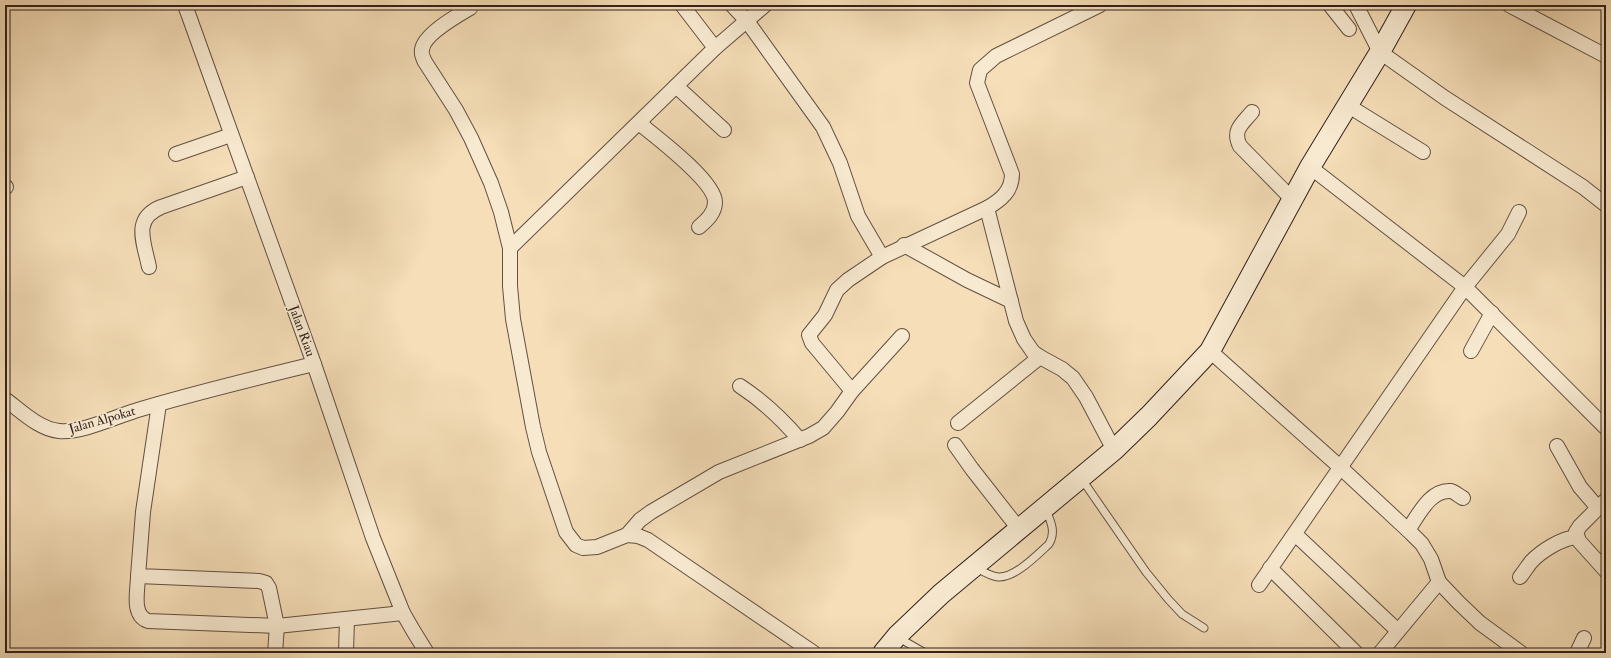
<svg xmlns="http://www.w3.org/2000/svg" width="1611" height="658" viewBox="0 0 1611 658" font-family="'IM FELL Double Pica',serif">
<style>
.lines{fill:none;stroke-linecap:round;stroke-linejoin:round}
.service-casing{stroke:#635042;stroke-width:9}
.minor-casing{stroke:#635042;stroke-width:16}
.secondary-casing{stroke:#32211b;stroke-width:22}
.service{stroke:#f8ead1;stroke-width:7}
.minor{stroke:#f8ead1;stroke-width:14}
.secondary{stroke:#f8ead1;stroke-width:20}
.labels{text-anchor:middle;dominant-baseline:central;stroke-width:3.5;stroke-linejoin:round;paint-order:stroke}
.street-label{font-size:13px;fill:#32211b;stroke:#f8ead1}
</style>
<rect width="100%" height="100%" fill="#f5deb8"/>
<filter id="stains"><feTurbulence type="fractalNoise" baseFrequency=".005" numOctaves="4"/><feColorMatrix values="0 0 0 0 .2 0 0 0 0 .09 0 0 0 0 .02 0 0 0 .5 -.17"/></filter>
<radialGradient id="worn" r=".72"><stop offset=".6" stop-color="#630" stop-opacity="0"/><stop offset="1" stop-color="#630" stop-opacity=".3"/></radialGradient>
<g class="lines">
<!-- service casing -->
<g class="service-casing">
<g id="service">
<path d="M1081,478L1146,572L1168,599L1182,614L1204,628"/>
<path d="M975,567C982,571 990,576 998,577C1015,578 1037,555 1049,544C1056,532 1051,522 1046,510"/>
<path d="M899,638L925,653"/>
</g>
</g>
<!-- minor casing -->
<g class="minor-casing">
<g id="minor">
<path d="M185,5L314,364L373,538L403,613L414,632L427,653"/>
<path d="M469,5L470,8C458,15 423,35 422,50C421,54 423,58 425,62L456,110L471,138L491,183L501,212L510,248V286L513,319L533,427L539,452L566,532L576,545L583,548L597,547L627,535L638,536L648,540L814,653"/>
<path d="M682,5L715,48"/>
<path d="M732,5L747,21L823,127L840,163L858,216L882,257"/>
<path d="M1330,5L1349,29"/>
<path d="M1356,5L1380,52L1445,98L1583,187L1606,205"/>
<path d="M1509,5L1606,56"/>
<path d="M676,86L724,130"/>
<path d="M1347,105L1423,152"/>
<path d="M1252,112C1242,124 1232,130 1240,146L1293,200"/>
<path d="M639,123C656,137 715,181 715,202C715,213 707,220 699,227"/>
<path d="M176,154L231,135"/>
<path d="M1310,167L1465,287L1606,428"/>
<path d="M5,187H6"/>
<path d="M987,208L1016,321L1024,339L1033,352L1040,357L1062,369L1073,378L1086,397L1114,450"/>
<path d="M904,245L967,280L1011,301"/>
<path d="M510,248L715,48L765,5"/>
<path d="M149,267C144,242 132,219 161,207L247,177"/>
<path d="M1210,351L1340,467L1411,533L1422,544L1431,559L1439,582L1459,603L1480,623L1521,653"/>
<path d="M1471,351L1492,313"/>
<path d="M740,386C763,401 782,419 800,440"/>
<path d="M852,391L902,336"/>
<path d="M5,399C21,411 39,429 59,431C84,433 116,416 141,409C198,392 256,378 314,364"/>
<path d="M159,404L143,512L138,576L259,581L266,583L269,588L277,626L275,653"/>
<path d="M958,423L1040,357"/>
<path d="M955,445L972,469L1019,529"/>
<path d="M1557,446L1580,487L1598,508"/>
<path d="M1606,500L1580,526L1576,532L1579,541L1606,571"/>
<path d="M1408,530C1418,516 1430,489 1451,491C1455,492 1459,496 1463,498"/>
<path d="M1295,534L1398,631"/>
<path d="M627,535L640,520L651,512L719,472L809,436L823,428L837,412L852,391L812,343L809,335L825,315L837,290L848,280L882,257L987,208C1001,200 1012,191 1012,174L977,83L980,70L996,56L1100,5"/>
<path d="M1270,568L1356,653"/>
<path d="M138,576C138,590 131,615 148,621L277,626L403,613"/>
<path d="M1520,577C1524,572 1527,567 1531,562C1541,551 1562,538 1577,537"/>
<path d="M1259,585L1465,287L1508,234L1519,212"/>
<path d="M346,653L347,619"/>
<path d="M1380,653L1439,582"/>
<path d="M1577,653L1584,638"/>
</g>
</g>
<!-- secondary casing -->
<g class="secondary-casing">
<path id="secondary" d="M883,653L897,636L941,594L1114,450L1149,416L1210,351L1310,167L1380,52L1406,5"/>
</g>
<!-- service -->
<use href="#service" class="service"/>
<!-- minor -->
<use href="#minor" class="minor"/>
<!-- secondary -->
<use href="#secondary" class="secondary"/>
</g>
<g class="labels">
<!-- street labels -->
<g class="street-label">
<text transform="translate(302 331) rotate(70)">Jalan Riau</text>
<text transform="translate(102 420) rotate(-16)">Jalan Alpokat</text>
</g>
</g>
<!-- margin -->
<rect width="1611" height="658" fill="none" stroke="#f5deb8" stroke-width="20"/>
<rect x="6" y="6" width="1599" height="646" fill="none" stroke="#32211b" stroke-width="2"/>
<rect x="10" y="10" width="1591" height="638" fill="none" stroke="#32211b"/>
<rect width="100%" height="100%" filter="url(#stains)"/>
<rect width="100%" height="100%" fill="url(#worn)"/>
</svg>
